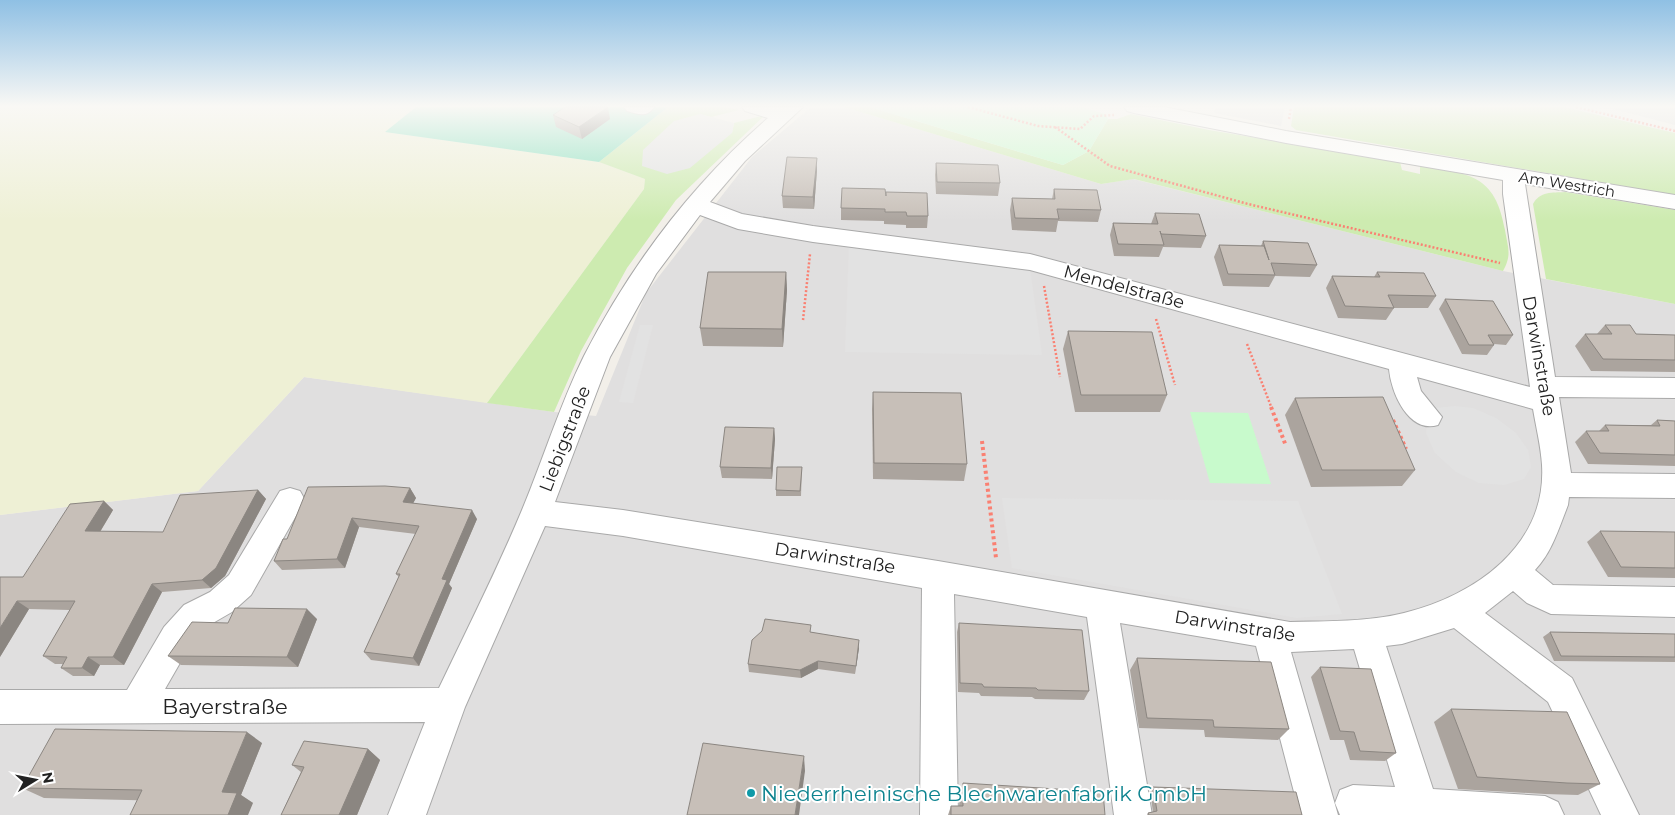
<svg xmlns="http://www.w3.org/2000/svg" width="1675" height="815" viewBox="0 0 1675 815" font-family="Montserrat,sans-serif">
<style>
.residential{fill:#e0dfdf}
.farmland{fill:#eef0d5}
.grass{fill:#cdebb0}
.park{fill:#c8facc}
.pitch{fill:#88e0be}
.parking{fill:#e2e2e2}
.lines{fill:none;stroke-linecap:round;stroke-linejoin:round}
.minor-casing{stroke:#a9a9a9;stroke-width:2}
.path-far1{stroke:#fa8072;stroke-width:2.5;stroke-dasharray:2 2;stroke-linecap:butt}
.path{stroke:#fa8072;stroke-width:4;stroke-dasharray:3 3;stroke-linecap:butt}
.minor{fill:#fff;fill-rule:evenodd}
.wall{fill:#aba49e}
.shaded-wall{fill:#8b8681}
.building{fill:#c7bfb8;stroke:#8b8681}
.culture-dot{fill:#0f9aa8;stroke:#fff;stroke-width:2}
.labels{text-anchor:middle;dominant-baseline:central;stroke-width:4;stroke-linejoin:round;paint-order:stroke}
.far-street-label{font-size:15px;fill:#222;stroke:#fff}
.street-label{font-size:18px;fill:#222;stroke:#fff}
.near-street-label{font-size:21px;fill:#222;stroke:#fff}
.near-culture-label{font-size:21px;fill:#0d838f;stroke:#fff;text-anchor:start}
</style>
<rect width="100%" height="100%" fill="#f2efe9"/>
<!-- residential -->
<g class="residential">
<path d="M811,107H844L1101,184L1133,179L1503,271L1675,304V815H0V515L198,491L304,377L554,412L596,416L646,293L752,157Z"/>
<path d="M1216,107H1285L1281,126L1214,113Z"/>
<path d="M1597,107H1675V125L1617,110Z"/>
</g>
<!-- farmland -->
<path class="farmland" d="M0,107H416L385,132L599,162L645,179L644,189L487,403L304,377L198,491L0,515Z"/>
<!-- grass -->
<g class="grass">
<path d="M668,107H724L739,110L711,117L700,114L732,133L734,123L765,115L676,200L627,268L581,351L554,412L487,403L644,189L645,179L599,162Z"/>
<path d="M844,107H870L1063,165L1089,151L1108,119H1117L1131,114L1209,130L1400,162L1402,170L1420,174V166C1470,174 1495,174 1505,230C1508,248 1512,255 1503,271L1134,179L1101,184Z"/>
<path d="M1294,107H1564L1675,133V195L1296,130L1291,126Z"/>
<path d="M1565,192L1675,210V304L1546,279L1533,204C1540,191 1552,193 1565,192Z"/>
</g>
<!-- park -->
<g class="park">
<path d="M870,107H1082L1105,114L1108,119L1089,151L1063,165Z"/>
<path d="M1190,412L1248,413L1271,484L1210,483Z"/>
</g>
<!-- pitch -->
<path class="pitch" d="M416,107H668L599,162L385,132Z"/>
<!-- parking -->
<g class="parking">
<path d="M700,114L734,123L732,133L690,168L667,174L642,166L643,150L674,121Z"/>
<path d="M849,246L1030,269L1042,355L845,352Z"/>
<path d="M640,325H653L633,403L619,402Z"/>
<path d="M1455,406L1473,408L1496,418L1516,433L1528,450L1531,467L1524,479L1504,485L1479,483L1456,472L1435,453L1426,433L1428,417L1436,408Z"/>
<path d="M1002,498L1298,501L1342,614L1297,618L1012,568Z"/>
</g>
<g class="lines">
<!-- minor casing -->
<g class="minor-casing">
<g id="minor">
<path d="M624,107H654C647,118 638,114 627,111Z"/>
<path d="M742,107H803L745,161L710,202L742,214L813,226L1030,254L1530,387L1503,194V180L1286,143L1134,113L1127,111L1124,107H1164L1286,131L1675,195V209L1525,184L1555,377L1675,378V398L1559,397L1571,473L1675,474V498L1569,497L1568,505C1559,528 1552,552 1535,570L1553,585L1675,587V617L1551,614L1527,603L1513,591L1485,613L1572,678L1639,815H1601L1548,702L1454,628L1402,644L1386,646L1433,789L1545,796L1558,802L1564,815H1340L1335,803L1340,790L1353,785L1395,787L1354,649L1291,652L1338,815H1300L1256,646L1120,623L1152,815H1114L1087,617L954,594L958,815H920L922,588L623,536L545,526L465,707L426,815H388L425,722L0,724V690H127L164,627L184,605L210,592L229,575L280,491L290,488L300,491L305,500L251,595L232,612L206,627L188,649L165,689L439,688C467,629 497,570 522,510C543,460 560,404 584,356C630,266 692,184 768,118L745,111ZM700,215L738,229L813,242L1030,270L1389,369C1391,393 1409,434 1438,425L1442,417L1421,391L1417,377L1533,409C1536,427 1541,447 1542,465C1547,546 1474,596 1404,613C1368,622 1327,621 1290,622L938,561L623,510L555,502L610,357L656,274Z"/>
</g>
</g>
<!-- path-far1 -->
<g class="path-far1">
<path d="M968,107L1038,126L1080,129L1094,116L1114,115"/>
<path d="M1576,107L1675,131"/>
<path d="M1289,119L1291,107"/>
<path d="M1055,127L1110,166L1248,204L1500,263"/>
<path d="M1044,286L1060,377"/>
<path d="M1156,319L1175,385"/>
<path d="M803,320L810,254"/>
<path d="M1247,344L1272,409"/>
</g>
<!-- path -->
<g class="path">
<path d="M1271,407L1286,446"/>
<path d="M1393,420L1406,449"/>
<path d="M982,441L996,558"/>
</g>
<!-- minor -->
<use href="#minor" class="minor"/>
</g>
<!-- wall -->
<g class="wall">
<path d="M553,115L610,119L582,139L556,127Z"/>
<path d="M936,163L1000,183L998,196L936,194L935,175Z"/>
<path d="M817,170L814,209L783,208L782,196Z"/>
<path d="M1054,189L1101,210L1098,222L1058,221L1056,232L1012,230L1010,210L1012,198L1052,199Z"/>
<path d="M886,196L928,216L927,228H906V225L884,224V221L841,220V208Z"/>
<path d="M1155,213L1206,236L1201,248L1163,247L1159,257L1114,256L1110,235L1113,223L1151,224Z"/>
<path d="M1263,241L1317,265L1310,277L1275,276L1269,287L1223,286L1214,257L1219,245L1261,246Z"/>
<path d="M786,272L787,290L783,347L703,346L700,328Z"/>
<path d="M1377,272L1436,296L1428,308H1394L1386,320L1338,318L1326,288L1332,276L1374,277Z"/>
<path d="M1445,299L1513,335L1506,345L1494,344V345L1487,355L1462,354L1439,309Z"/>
<path d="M1605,325L1636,334L1675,335V372L1591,371L1575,346L1585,334H1597Z"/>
<path d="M1068,331L1167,395L1160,412H1075L1063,349Z"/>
<path d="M873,392L967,464L964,481L873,479L872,409Z"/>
<path d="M1295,398L1415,470L1402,486L1311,487L1285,415Z"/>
<path d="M1657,420L1675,421V466L1588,464L1575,442L1586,431H1599L1605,425H1651Z"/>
<path d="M774,428L775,439L772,479L722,478L720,467Z"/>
<path d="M802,467L801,496H776V490Z"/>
<path d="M410,488L416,498L413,503L477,519L449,584L452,588L419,666L371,660L364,652L399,577L396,574L416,534L359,527L345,568L282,570L274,561L287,539Z"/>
<path d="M258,490L266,499L225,576L211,588L162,592L124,665H100L94,676H73L61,668L63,664H55L43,656L70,610L29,609L0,657L23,577L104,501L113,510L100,532H163Z"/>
<path d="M1600,531L1675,532V578L1608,577L1587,542Z"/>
<path d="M317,619L298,667L181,665L168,656L228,623Z"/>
<path d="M959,623L1089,691L1084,700L1035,699L1032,697L981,696L979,693L958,692L957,632Z"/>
<path d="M812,632L859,648L855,674L818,669L801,678L749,672L748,664Z"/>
<path d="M1550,632L1675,634V662L1554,661L1543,637Z"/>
<path d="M1137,658L1289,729L1278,740L1205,737L1204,730L1139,728L1130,670Z"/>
<path d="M1320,667L1396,753L1385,761L1350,760L1344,740H1330L1311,677Z"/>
<path d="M1451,709L1600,784L1578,795L1545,794L1458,789L1434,722Z"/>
<path d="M262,743L241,795L253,803L44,798L22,788Z"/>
<path d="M368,749L380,760L357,815H281L301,772L292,765Z"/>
<path d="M963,783L1105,815H948L951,806H959L960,794Z"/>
<path d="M1153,787L1302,815H1147L1148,813L1153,812L1150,791Z"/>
</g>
<!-- shaded-wall -->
<g class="shaded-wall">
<path d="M608,107L610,119L582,139L579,127Z"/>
<path d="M817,158V170L814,209L813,197Z"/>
<path d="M786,272L787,290L783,347L782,329Z"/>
<path d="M774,428L775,439L772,479L771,468Z"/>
<path d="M410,488L416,498L409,511L403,502Z"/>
<path d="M258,490L266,499L225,576L211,588L202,580Z"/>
<path d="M104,501L113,510L95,540L85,531Z"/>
<path d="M472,510L477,519L449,584L452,588L419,666L413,658L442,579Z"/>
<path d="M352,518L359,527L345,568L337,559Z"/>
<path d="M152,584L162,592L124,665L113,657Z"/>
<path d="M17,601L29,609L0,657V628Z"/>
<path d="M307,609L317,619L298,667L287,657Z"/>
<path d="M859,640V648L855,674L856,666Z"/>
<path d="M88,657L100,665L94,676L82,668Z"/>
<path d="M818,661V669L801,678L800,670Z"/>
<path d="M247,732L262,743L241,795L253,803L248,815H228L222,792Z"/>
<path d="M368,749L380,760L357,815H339Z"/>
<path d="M804,756L805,771L799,815H795Z"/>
</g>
<!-- building -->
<g class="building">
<path d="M565,107H608L579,127L553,115Z"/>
<path d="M787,157L817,158L813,197L782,196Z"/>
<path d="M936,163L998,165L1000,183L937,182Z"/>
<path d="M842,188L885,189L886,196V192L927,193L928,216H907L906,212H885V209L841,208Z"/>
<path d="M1054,189L1097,190L1101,210L1057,209L1059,219L1015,218L1012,198L1055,199Z"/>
<path d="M1155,213L1199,214L1206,236L1161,234L1160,231L1164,245L1118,244L1113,223L1158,224Z"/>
<path d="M1263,241L1308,243L1317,265L1271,263L1275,275L1228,274L1219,245L1264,246L1269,260Z"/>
<path d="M708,272H786L782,329L700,328Z"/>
<path d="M1377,272L1424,273L1436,296L1388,295L1394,308L1345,306L1332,276L1380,277Z"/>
<path d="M1445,299L1493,301L1513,335H1488L1494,345H1469Z"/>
<path d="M1605,325H1630L1636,334L1675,335V360L1603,359L1585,334H1612Z"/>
<path d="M1068,331L1152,332L1167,395H1081Z"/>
<path d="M873,392L961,393L967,464L874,463Z"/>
<path d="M1383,397L1415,470H1322L1295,398Z"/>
<path d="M1657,420L1675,421V455L1600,453L1586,431H1609L1605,425L1660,426Z"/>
<path d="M725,427L774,428L771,468L720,467Z"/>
<path d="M777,467H802L800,491L776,490Z"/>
<path d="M385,486L410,488L403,502L472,510L442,579L447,580L413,658L364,652L400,574H396L419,526L352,518L337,559L274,561L283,539H287L308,487Z"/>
<path d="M258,490L216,568L202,580L152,584L113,657H88L82,668H61L67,657L43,656L75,601H17L0,628V577H23L70,504L104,501L85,531L163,532L180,495Z"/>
<path d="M1600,531L1675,532V568L1621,567Z"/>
<path d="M235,608L307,609L287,657L168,656L192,622L228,623Z"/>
<path d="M765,619L811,625L810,632L859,640L856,666L818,661L800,670L748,664L752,640L762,631Z"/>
<path d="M959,623L1082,630L1089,691L1038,690L1036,688L984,687L982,684L960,683Z"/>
<path d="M1550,632L1675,634V657L1561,656Z"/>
<path d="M1137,658L1271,662L1289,729L1214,727L1213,720L1147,718Z"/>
<path d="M1320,667L1371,669L1396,753L1360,751L1354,732L1340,731Z"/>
<path d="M1451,709L1567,712L1600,784L1567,783L1477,777Z"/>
<path d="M55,729L247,732L222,792L237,793L228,815H130L142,790L22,788Z"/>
<path d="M304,741L368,749L339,815H281L304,767L292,765Z"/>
<path d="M703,743L804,756L795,815H687Z"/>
<path d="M963,783L1103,792L1105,815H951V806H963Z"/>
<path d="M1153,787L1296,792L1302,815H1149L1148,813L1157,811Z"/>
</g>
<!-- sky -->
<linearGradient id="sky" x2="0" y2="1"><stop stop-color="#8fc0e4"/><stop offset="0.48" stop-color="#f9f8f5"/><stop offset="1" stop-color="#f9f8f5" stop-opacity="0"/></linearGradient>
<rect width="1675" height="221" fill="url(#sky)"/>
<!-- markers -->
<circle class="culture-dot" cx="751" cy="793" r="5"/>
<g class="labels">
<!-- far-street labels -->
<g class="far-street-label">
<text transform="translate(1567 184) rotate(9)">Am Westrich</text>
</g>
<!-- street labels -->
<g class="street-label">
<text transform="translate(1124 287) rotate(15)">Mendelstraße</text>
<text transform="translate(1539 356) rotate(80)">Darwinstraße</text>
<text transform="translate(565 439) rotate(-69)">Liebigstraße</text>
<text transform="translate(835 558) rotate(9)">Darwinstraße</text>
<text transform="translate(1235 626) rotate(9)">Darwinstraße</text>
</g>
<!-- near-street labels -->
<g class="near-street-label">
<text x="225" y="706">Bayerstraße</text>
</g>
<!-- near-culture labels -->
<g class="near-culture-label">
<text x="761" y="793">Niederrheinische Blechwarenfabrik GmbH</text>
</g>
</g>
<!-- north arrow -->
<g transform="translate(35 780) rotate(80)" stroke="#ffffff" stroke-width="4" paint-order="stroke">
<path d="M0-4L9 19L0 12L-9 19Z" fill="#222222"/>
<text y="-8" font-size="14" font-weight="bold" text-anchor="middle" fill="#222222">N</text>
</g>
</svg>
